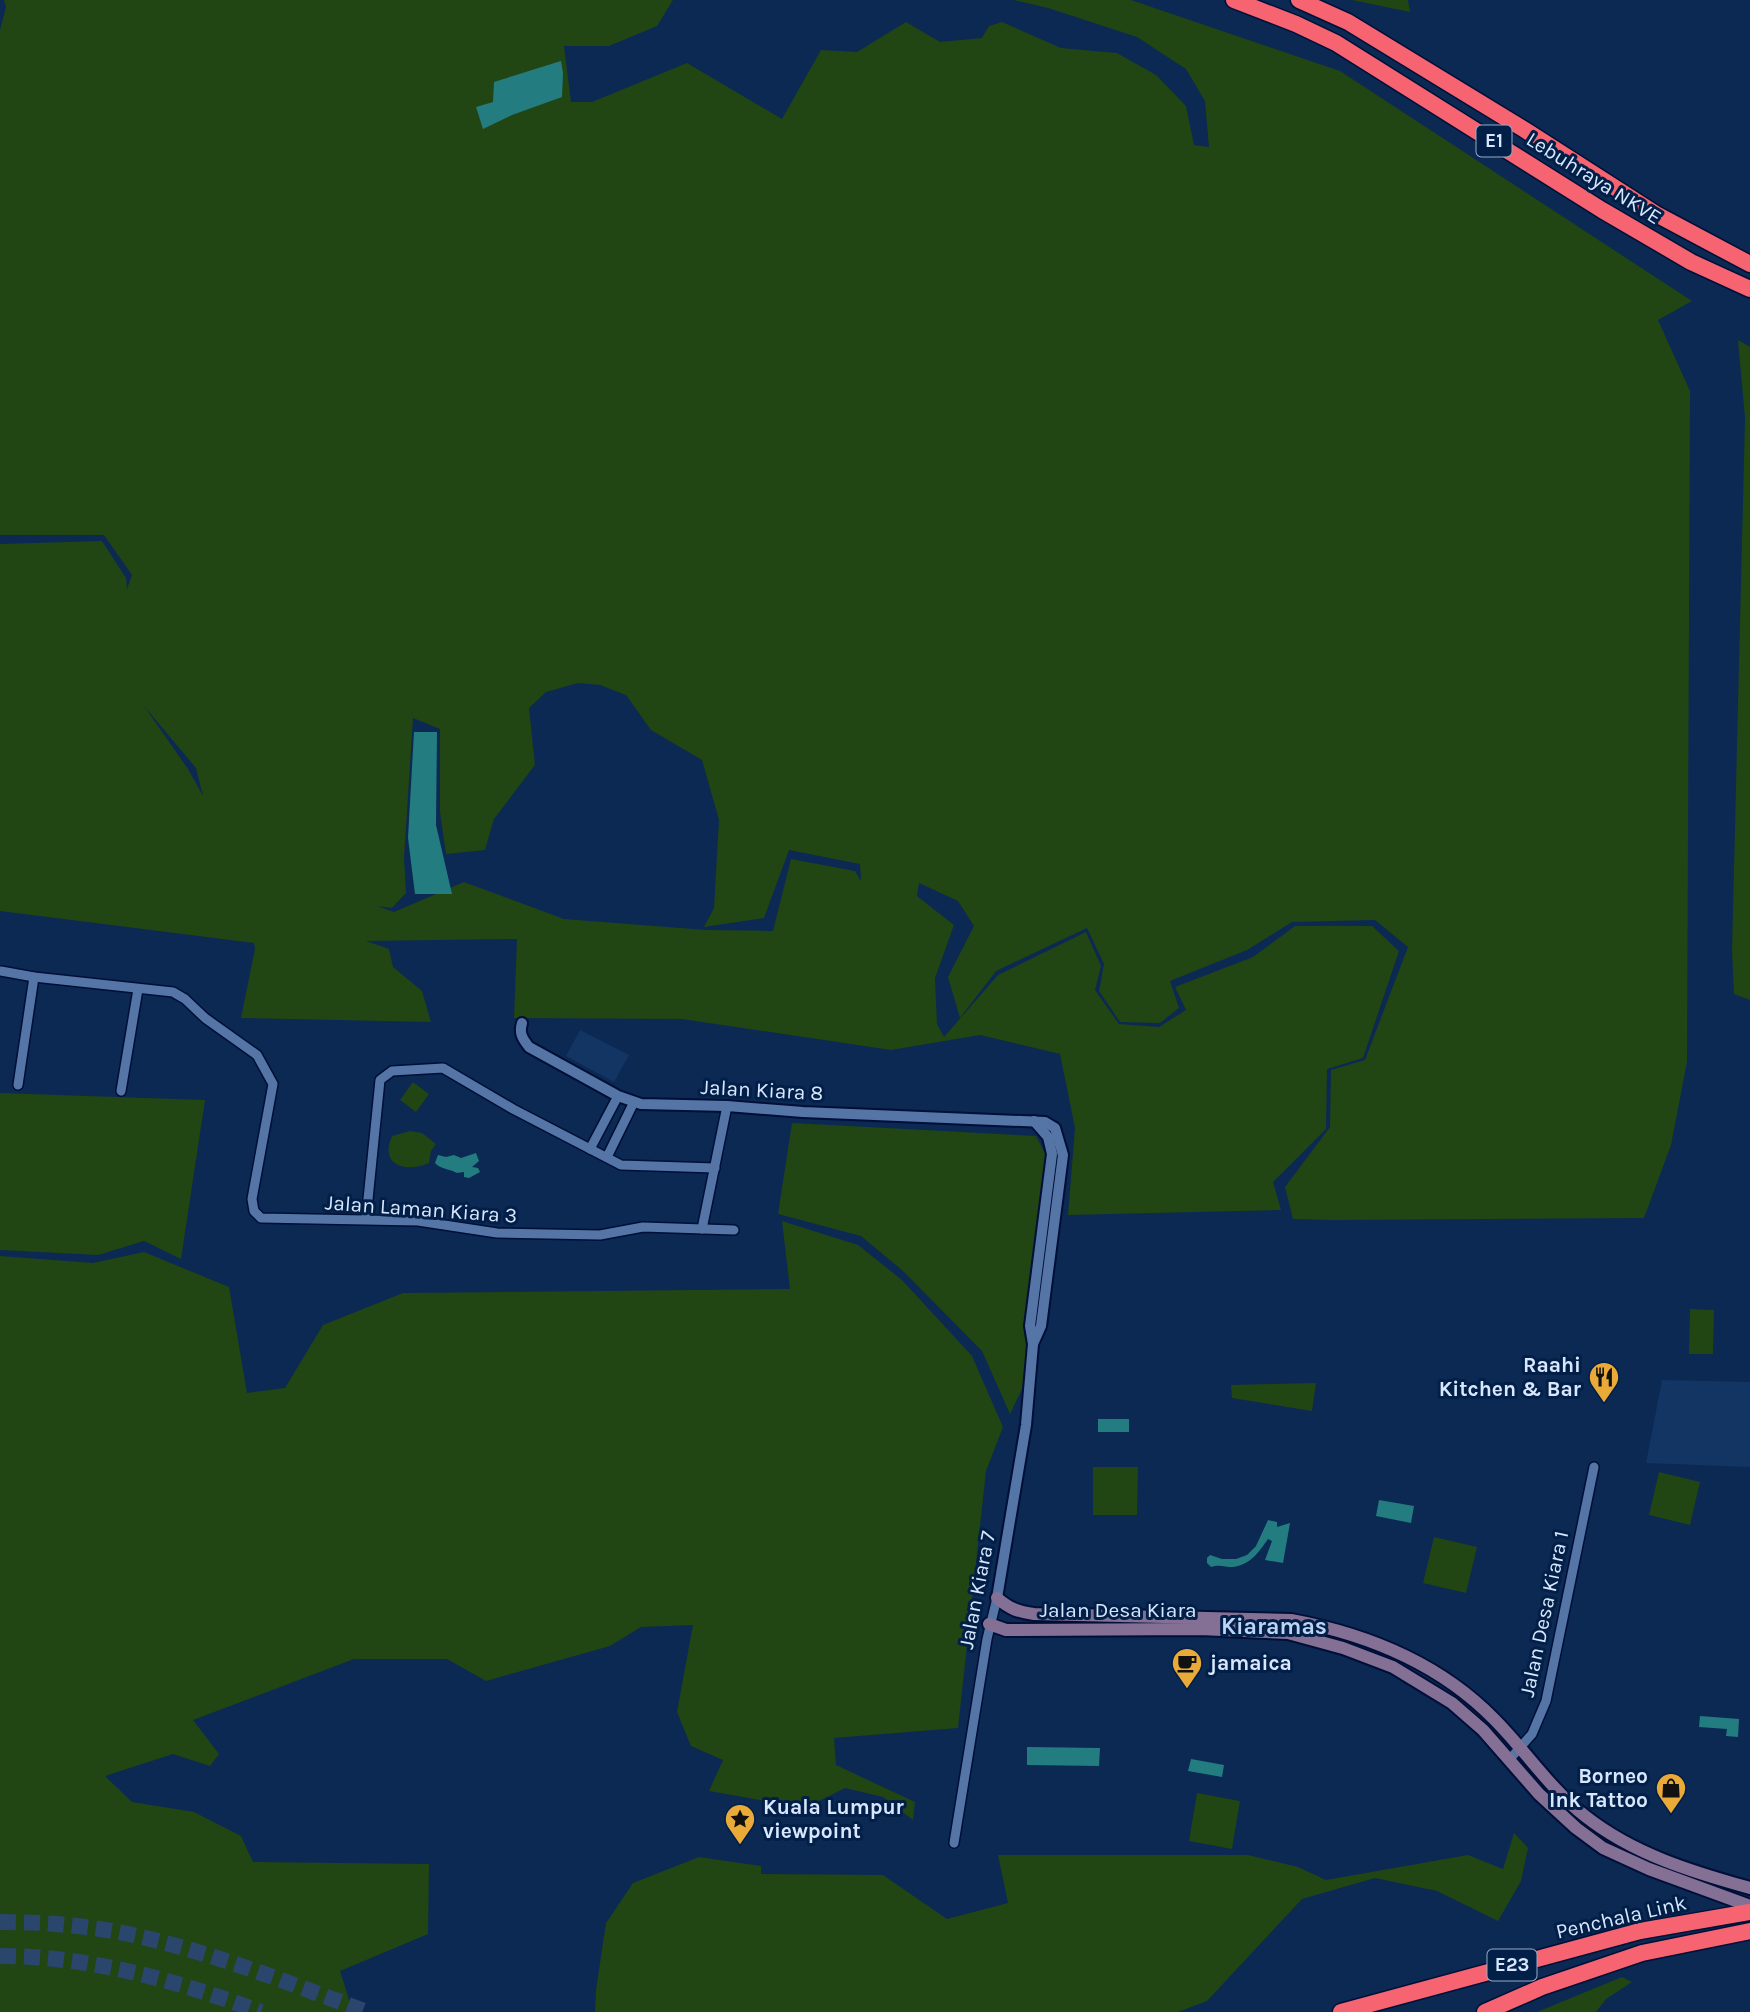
<svg xmlns="http://www.w3.org/2000/svg" width="1750" height="2012" viewBox="0 0 1750 2012" font-family="Karla,sans-serif">
<style>
.built{fill:#133564}
.green{fill:#224514;fill-rule:evenodd}
.water{fill:#237d80}
.lines{fill:none;stroke-linecap:round;stroke-linejoin:round}
.motorway-tunnel{stroke:#2a466c;stroke-width:16;stroke-dasharray:16 8;stroke-linecap:butt}
.minor-casing{stroke:#000f37;stroke-width:12}
.tertiary-casing{stroke:#000f37;stroke-width:14}
.secondary-casing{stroke:#000f37;stroke-width:16}
.motorway-casing{stroke:#000f37;stroke-width:19}
.minor{stroke:#5475a5;stroke-width:9}
.tertiary{stroke:#5475a5;stroke-width:10}
.secondary{stroke:#857095;stroke-width:12}
.motorway{stroke:#f66471;stroke-width:16}
.labels{text-anchor:middle;dominant-baseline:central;stroke-width:6;stroke-linejoin:round;paint-order:stroke}
.shield{fill:#021f48;stroke:#98abc7;stroke-width:2}
.shield-label{font-size:19px;font-weight:bold;fill:#d8e7fd}
.street-label{font-size:21px;fill:#d8e7fd;stroke:#021f48}
.poi-label{font-size:21px;font-weight:bold;fill:#d8e7fd;stroke:#021f48;text-anchor:end}
.neighbourhood-label{font-size:23px;font-weight:bold;fill:#bed4f4;stroke:#021f48}
</style>
<rect width="100%" height="100%" fill="#0b2953"/>
<!-- built -->
<g class="built">
<path d="M580,1030L629,1055L614,1082L566,1056Z"/>
<path d="M1662,1380L1750,1382V1467L1646,1463Z"/>
</g>
<!-- green -->
<g class="green">
<path d="M4,0H673L657,26L609,46H564L571,102H592L687,63L782,119L821,50L857,52L906,22L940,42L982,38L989,26L1002,22L1061,48L1117,53L1156,75L1186,106L1194,145L1209,147L1205,101L1186,69L1137,37L1048,8L1014,0H1131L1340,71L1692,301L1658,320L1690,391L1687,1062L1671,1145L1644,1218L1333,1220L1293,1219L1285,1187L1330,1127L1331,1070L1365,1060L1408,947L1375,920L1292,922L1247,950L1170,981L1179,1008L1160,1023L1120,1022L1099,991L1104,964L1087,928L996,971L960,1018L948,977L974,926L958,901L919,883L917,896L954,925L935,978L937,1024L944,1037L998,975L1086,932L1101,966L1095,990L1119,1024L1159,1027L1186,1010L1175,987L1253,957L1295,926H1372L1399,951L1363,1058L1327,1069L1326,1129L1273,1182L1281,1210L1068,1215L1075,1128L1060,1054L980,1035L891,1050L682,1019L514,1018L517,939L366,941L389,949L393,967L422,991L431,1022L241,1018L255,949L254,943L0,911V544L102,541L126,578L127,589L132,575L104,535H0V30L6,7ZM578,683L600,685L626,695L651,730L702,760L719,820L714,908L704,927L764,918L789,850L860,864L861,881L855,871L791,859L773,931L706,930L564,919L464,882L394,912L377,906L392,908L406,893L404,858L413,718L440,729V812L446,854L485,850L494,819L535,765L529,708L546,692ZM144,706L196,768L203,796L188,769Z"/>
<path d="M1352,0H1408L1410,12Z"/>
<path d="M1738,340L1750,347V1000L1734,994L1732,950L1745,418Z"/>
<path d="M413,1082L429,1094L416,1112L400,1100Z"/>
<path d="M0,1093L205,1100L181,1259L144,1241L98,1255L0,1250Z"/>
<path d="M792,1123L1036,1136L1049,1161L1022,1389L1010,1414L982,1351L903,1271L861,1236L778,1214Z"/>
<path d="M410,1131L422,1133L436,1144L431,1151L429,1163C406,1173 379,1166 392,1136Z"/>
<path d="M782,1221L858,1245L902,1280L972,1356L1003,1427L986,1471L958,1728L834,1738L836,1765L915,1802L913,1820L883,1797L845,1788L805,1808L709,1791L723,1760L691,1746L677,1712L693,1625L641,1627L610,1646L486,1681L447,1659H354L193,1720L219,1754L210,1766L173,1754L105,1776L132,1802L194,1812L241,1836L253,1862L429,1864L428,1934L340,1971L353,2012H0V1256L93,1263L144,1252L229,1287L247,1393L285,1388L323,1325L403,1293L790,1289Z"/>
<path d="M1690,1309L1714,1310L1713,1354H1689Z"/>
<path d="M1316,1383L1312,1411L1232,1398L1231,1385Z"/>
<path d="M1093,1467H1138L1137,1515H1093Z"/>
<path d="M1659,1472L1700,1482L1690,1525L1649,1515Z"/>
<path d="M1434,1537L1477,1547L1466,1593L1423,1583Z"/>
<path d="M1197,1793L1240,1801L1232,1849L1189,1841Z"/>
<path d="M1514,1833L1528,1848L1521,1881L1498,1921L1437,1891L1375,1878L1302,1899L1207,2001L1178,2012H595L596,1990L606,1923L633,1883L699,1857L761,1866V1874L883,1875L947,1919L1008,1903L998,1855H1248L1298,1867L1326,1880L1468,1855L1503,1869Z"/>
<path d="M1622,1977L1632,1982L1606,1999L1596,2012H1537Z"/>
</g>
<!-- water -->
<g class="water">
<path d="M561,61L563,73L562,97L512,115L483,129L476,107L493,102L494,82Z"/>
<path d="M414,732H437L436,825L452,894H415L408,838Z"/>
<path d="M476,1153L479,1161L472,1167L478,1168L480,1172L469,1178L464,1177V1172L457,1173C450,1169 440,1169 435,1163L438,1155L446,1157L454,1155L461,1158Z"/>
<rect x="1098" y="1419" width="31" height="13"/>
<path d="M1379,1500L1414,1506L1411,1523L1376,1516Z"/>
<path d="M1268,1520L1277,1522V1527L1290,1523L1283,1563L1265,1560L1272,1541L1268,1539C1259,1552 1250,1565 1233,1567C1225,1567 1219,1564 1211,1567L1207,1563V1558L1210,1555L1222,1559H1236L1247,1555L1256,1546Z"/>
<path d="M1700,1716L1739,1719L1738,1737L1726,1736L1727,1729L1699,1727Z"/>
<path d="M1027,1747L1100,1748L1099,1766L1027,1765Z"/>
<path d="M1191,1759L1224,1765L1222,1777L1188,1771Z"/>
</g>
<g class="lines">
<!-- motorway-tunnel -->
<g class="motorway-tunnel">
<path d="M0,1922C51,1922 105,1927 154,1940C227,1958 297,1986 367,2012"/>
<path d="M0,1956C90,1956 178,1981 261,2012"/>
</g>
<!-- minor casing -->
<g class="minor-casing">
<g id="minor">
<path d="M1,971L34,977L173,992L185,999L205,1018L257,1055L273,1084L252,1199L254,1211L261,1218L418,1221L497,1233L600,1235L643,1227L734,1230"/>
<path d="M18,1085L34,977"/>
<path d="M121,1091L138,989"/>
<path d="M590,1149L618,1096"/>
<path d="M607,1157L634,1102"/>
<path d="M366,1219L380,1080L392,1071L443,1068L513,1109L621,1165L715,1168"/>
<path d="M702,1229L727,1106"/>
<path d="M1509,1760L1532,1734L1546,1701L1594,1467"/>
<path d="M954,1843L987,1639L997,1598"/>
</g>
</g>
<!-- tertiary casing -->
<g class="tertiary-casing">
<g id="tertiary">
<path d="M522,1023C519,1033 522,1038 529,1047L618,1096L641,1104L727,1106L803,1112L1045,1122L1055,1128L1063,1155L1041,1326L1033,1344"/>
<path d="M997,1598L1026,1425L1033,1344L1030,1326L1052,1154L1048,1137L1034,1121"/>
</g>
</g>
<!-- secondary casing -->
<g class="secondary-casing">
<g id="secondary">
<path d="M997,1598C1010,1609 1018,1612 1034,1614L1291,1620C1367,1634 1439,1663 1494,1719C1525,1750 1550,1789 1585,1816C1633,1854 1692,1872 1750,1888"/>
<path d="M989,1624L1006,1630L1200,1629L1288,1633L1343,1648L1393,1667L1452,1703L1483,1730L1539,1794L1576,1828L1603,1848L1649,1869L1750,1906"/>
</g>
</g>
<!-- motorway casing -->
<g class="motorway-casing">
<g id="motorway">
<path d="M1234,0L1296,24L1336,43L1602,210L1691,262L1750,289"/>
<path d="M1299,0L1348,22L1525,130L1656,214L1750,264"/>
<path d="M1341,2012L1640,1931L1750,1912"/>
<path d="M1485,2012L1542,1987L1642,1953L1750,1931"/>
</g>
</g>
<!-- minor -->
<use href="#minor" class="minor"/>
<!-- tertiary -->
<use href="#tertiary" class="tertiary"/>
<!-- secondary -->
<use href="#secondary" class="secondary"/>
<!-- motorway -->
<use href="#motorway" class="motorway"/>
</g>
<!-- icons -->
<defs>
<g id="restaurant-pin" transform="scale(1.575)"><path d="M0 17L-7.5 6A9.5 9.5 0 1 1 7.5 6Z" fill="#eaaa38" stroke="#021f48"/><path d="M-5-6h1v4h1v-4h1v4h1v-4h1v5L-1.5 .5V6h-2V.5L-5-1ZM5-6V6H3V1.5H1.5Q1.5-4 5-6Z" fill="#111"/></g>
<g id="cafe-pin" transform="scale(1.575)"><path d="M0 17L-7.5 6A9.5 9.5 0 1 1 7.5 6Z" fill="#eaaa38" stroke="#021f48"/><path d="M-5.5-4.5H6V0H3Q3 3.5 0 3.5H-2.5Q-5.5 3.5-5.5 0ZM3-3.2v2h1.7v-2ZM-6 4.5H4V6H-6Z" fill="#111"/></g>
<g id="shop-pin" transform="scale(1.575)"><path d="M0 17L-7.5 6A9.5 9.5 0 1 1 7.5 6Z" fill="#eaaa38" stroke="#021f48"/><path d="M-5-2.5h2.3a2.7 3.5 0 0 1 5.4 0H5L5.5 6h-11ZM-1.5-2.5h3a1.5 2.3 0 0 0-3 0Z" fill="#111"/></g>
<g id="sight-pin" transform="scale(1.575)"><path d="M0 17L-7.5 6A9.5 9.5 0 1 1 7.5 6Z" fill="#eaaa38" stroke="#021f48"/><path d="M0-6L1.8-2.2L6-1.7L2.9 1.2L3.7 5.4L0 3.3L-3.7 5.4L-2.9 1.2L-6-1.7L-1.8-2.2Z" fill="#111"/></g>
</defs>
<g fill-rule="evenodd">
<use href="#restaurant-pin" x="1604" y="1377"/>
<use href="#cafe-pin" x="1187" y="1663"/>
<use href="#shop-pin" x="1671" y="1788"/>
<use href="#sight-pin" x="740" y="1819"/>
</g>
<g class="labels">
<!-- shield labels -->
<g class="shield">
<rect x="1476.5" y="125.5" width="35" height="31" rx="5"/>
<rect x="1487.5" y="1949.5" width="49" height="31" rx="5"/>
</g>
<g class="shield-label">
<text x="1494" y="141">E1</text>
<text x="1512" y="1965">E23</text>
</g>
<!-- street labels -->
<g class="street-label">
<text transform="translate(1594 178) rotate(32)">Lebuhraya NKVE</text>
<text transform="translate(762 1090) rotate(3)">Jalan Kiara 8</text>
<text transform="translate(421 1209) rotate(4)">Jalan Laman Kiara 3</text>
<text transform="translate(977 1590) rotate(-79)">Jalan Kiara 7</text>
<text x="1118" y="1610">Jalan Desa Kiara</text>
<text transform="translate(1544 1614) rotate(-78)">Jalan Desa Kiara 1</text>
<text transform="translate(1621 1917) rotate(-13)">Penchala Link</text>
</g>
<!-- poi labels -->
<g class="poi-label">
<text x="1581" y="1365">Raahi<tspan x="1581" dy="24">Kitchen &amp; Bar</tspan></text>
<text x="1210" y="1663" text-anchor="start">jamaica</text>
<text x="1648" y="1776">Borneo<tspan x="1648" dy="24">Ink Tattoo</tspan></text>
<text x="763" y="1807" text-anchor="start">Kuala Lumpur<tspan x="763" dy="24">viewpoint</tspan></text>
</g>
<!-- neighbourhood labels -->
<g class="neighbourhood-label">
<text x="1274" y="1626">Kiaramas</text>
</g>
</g>
</svg>
